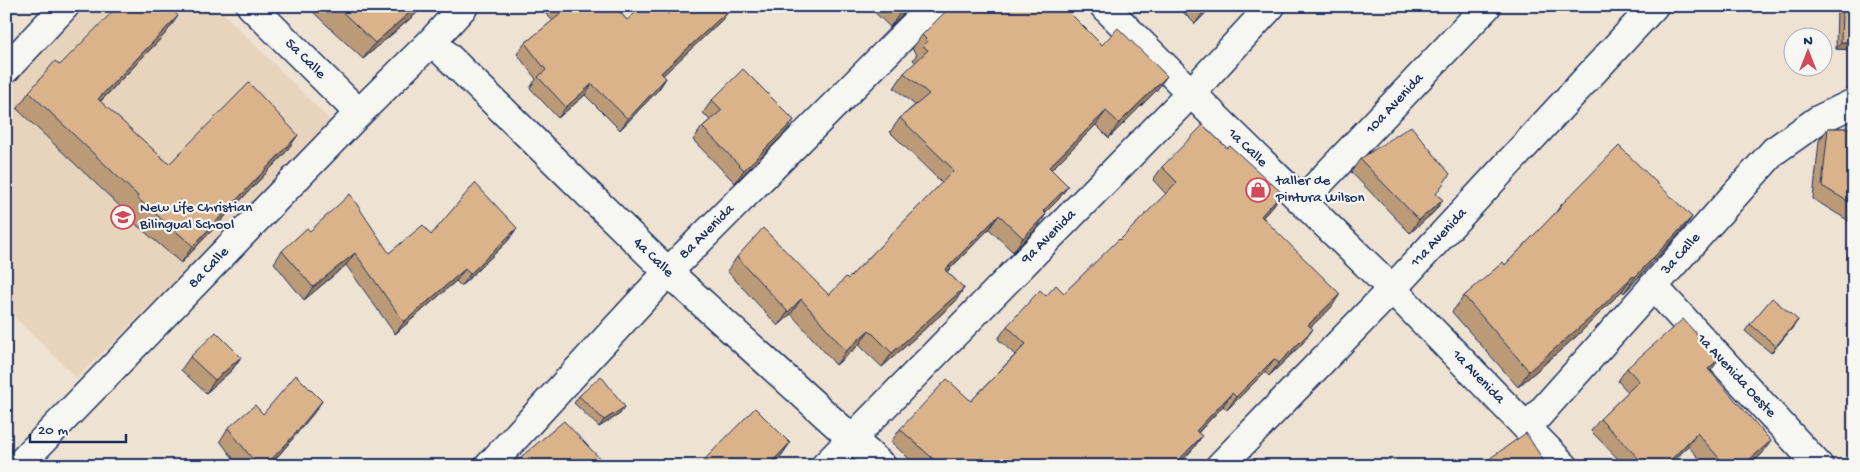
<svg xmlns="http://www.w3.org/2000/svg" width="1860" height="472" viewBox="0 0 1860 472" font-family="'Gochi Hand',sans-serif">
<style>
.built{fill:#e8d4bd}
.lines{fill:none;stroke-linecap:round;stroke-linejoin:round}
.minor-casing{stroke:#1b2f5e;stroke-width:31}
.minor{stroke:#f6f6f2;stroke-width:28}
.wall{fill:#bb9a78;stroke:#1b2f5e}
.shaded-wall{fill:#997d61;stroke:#1b2f5e}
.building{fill:#dab38b;stroke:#1b2f5e}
.labels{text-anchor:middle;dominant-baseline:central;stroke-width:4.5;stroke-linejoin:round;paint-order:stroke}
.street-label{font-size:15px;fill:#1b2f5e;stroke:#f6f6f2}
.poi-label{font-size:15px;fill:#1b2f5e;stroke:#f6f6f2;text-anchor:start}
</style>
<rect width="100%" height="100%" fill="#eee2d3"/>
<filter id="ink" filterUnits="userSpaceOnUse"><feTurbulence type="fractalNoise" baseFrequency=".02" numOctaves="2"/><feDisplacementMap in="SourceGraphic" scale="10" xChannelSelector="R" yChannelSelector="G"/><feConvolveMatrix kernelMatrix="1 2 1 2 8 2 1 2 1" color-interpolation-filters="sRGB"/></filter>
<g filter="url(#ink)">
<!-- built -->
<path class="built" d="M87,6H216L334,124L77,378L6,309V89Z"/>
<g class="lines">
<!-- minor casing -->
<g class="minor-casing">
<g id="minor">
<path d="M251,6L359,113"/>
<path d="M1104,6L1191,93L1392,289L1564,466"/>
<path d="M432,41L668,272L882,466"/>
<path d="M6,69L65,6"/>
<path d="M1302,201L1487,6"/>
<path d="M1653,286L1819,466"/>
<path d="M1527,428L1774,151L1818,120L1854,103"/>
<path d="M18,466L359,113L432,41L464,6"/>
<path d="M489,466L668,272L933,6"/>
<path d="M825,466L1191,93L1271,6"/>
<path d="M1220,466L1392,289L1654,6"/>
</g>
</g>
<!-- minor -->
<use href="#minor" class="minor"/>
</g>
<!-- wall -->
<g class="wall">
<path d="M316,6H425L363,59L313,12Z"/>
<path d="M538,6H614L627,20L668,14L723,19L663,75L666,78L659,89L620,130L585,95L558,118L530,88L536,79L517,54L525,43L553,21Z"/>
<path d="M868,6H911L890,27Z"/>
<path d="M948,6H1063L1102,45L1157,90L1109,138L1096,125L1051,169L1068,186L1058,200L1045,213L1037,228L1013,252L989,229L947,272L964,288L955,302L882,367L859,345L836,365L791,314L778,326L727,271L737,257L829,295L848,279L942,183L890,132L900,118L915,105L894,88L904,73L916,62L913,60L917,54L912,49L922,35L948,9Z"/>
<path d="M1177,6H1213L1195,24Z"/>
<path d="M1774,6H1788L1777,12Z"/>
<path d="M1837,6H1854V50L1836,49Z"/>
<path d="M166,33L100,102L169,164L286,152L181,263L125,215L126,212L17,109L29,92Z"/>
<path d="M712,100L785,133L735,183L693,140L702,127L710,120L703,113Z"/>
<path d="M1828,128H1854V224L1813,199L1819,141Z"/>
<path d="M1227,148L1282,193L1273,206L1263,217L1331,308L1310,327L1303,343L1269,376L1265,372L1227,410L1223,406L1198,433L1202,436L1193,449L1177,466H917L891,442L900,429L971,401L1015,355L998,339L1007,326L1046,296L1064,293L1120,240L1166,194L1153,180L1162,167Z"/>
<path d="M1360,159L1436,194L1443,200L1434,212L1410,233L1351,172Z"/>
<path d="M1561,205L1692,217L1681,232L1624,293L1622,291L1578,335L1518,387L1452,312L1464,296L1505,265L1553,216Z"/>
<path d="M431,235L508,241L461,286L456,281L395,334L346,265L304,300L274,263L282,251L389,253Z"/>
<path d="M1798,320L1793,327L1771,353L1745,331L1750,324Z"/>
<path d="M190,357H241L232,370L206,393L181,370Z"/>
<path d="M1627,368L1710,372L1762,454L1748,466H1706L1688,446L1669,466H1625L1591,431L1600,419L1628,392L1618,381Z"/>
<path d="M579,396L620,414L599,427L574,403Z"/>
<path d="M322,401L313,414L279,455L268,466H239L220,441L228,428L263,414Z"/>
<path d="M790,443L781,456L771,466H701L705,459Z"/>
</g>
<!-- shaded-wall -->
<g class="shaded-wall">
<path d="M417,6H425L363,59L375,43Z"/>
<path d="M906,6H911L890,27L900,13Z"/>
<path d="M1209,6H1213L1195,24L1204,11Z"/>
<path d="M1781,6H1788L1777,12Z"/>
<path d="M731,8L723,19L654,84L661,73Z"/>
<path d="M178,16L166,33L86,116L98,99Z"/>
<path d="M1841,42H1854V50L1836,49Z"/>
<path d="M1167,76L1157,90L1109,138L1119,123Z"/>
<path d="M666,78L659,89L620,130L628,119Z"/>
<path d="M592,84L585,95L558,118L566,107Z"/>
<path d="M1106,111L1096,125L1039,182L1049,167Z"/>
<path d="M794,120L785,133L735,183L744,170Z"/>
<path d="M298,135L286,152L181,263L193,246Z"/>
<path d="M1068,186L1058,200L1033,225L1043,211Z"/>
<path d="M1282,193L1273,206L1252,229L1261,216Z"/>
<path d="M1443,200L1434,212L1410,233L1419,220Z"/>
<path d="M1046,214L1037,228L1013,252L1023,238Z"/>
<path d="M999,215L989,229L935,284L945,270Z"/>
<path d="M1692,217L1681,232L1624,293L1635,277Z"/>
<path d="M517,228L508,241L461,286L470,274Z"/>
<path d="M355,253L346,265L304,300L313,287Z"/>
<path d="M465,269L456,281L395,334L404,322Z"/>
<path d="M1633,276L1622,291L1578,335L1518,387L1529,371Z"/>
<path d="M964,288L955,302L882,367L892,353Z"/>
<path d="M1340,294L1331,308L1299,338L1308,325Z"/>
<path d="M801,299L791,314L778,326L788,312Z"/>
<path d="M1798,320L1793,327L1771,353L1776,346Z"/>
<path d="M1313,329L1303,343L1269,376L1279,363Z"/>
<path d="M869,330L859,345L836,365L846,351Z"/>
<path d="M241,357L232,370L206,393L215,380Z"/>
<path d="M1274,359L1265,372L1227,410L1236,397Z"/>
<path d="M1719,359L1711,371L1708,369Z"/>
<path d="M1232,393L1223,406L1187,444L1196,431Z"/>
<path d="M322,401L313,414L279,455L268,466H265Z"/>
<path d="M625,407L620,414L599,427L604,420Z"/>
<path d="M1697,433L1688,446L1669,466H1665Z"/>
<path d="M1202,436L1193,449L1177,466H1173Z"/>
<path d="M1771,441L1762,454L1748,466H1742Z"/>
<path d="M790,443L781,456L771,466H768Z"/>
</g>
<!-- building -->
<g class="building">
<path d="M118,6H169L178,16L98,99L169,164L249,83L298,135L193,246L137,198L138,196L29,92L55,61L60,65Z"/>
<path d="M336,6H417L375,43Z"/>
<path d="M557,6H614L627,20L643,6H662L668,14L676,6H729L731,8L661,73L666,78L628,119L592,84L566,107L538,77L546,70L525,43L563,12Z"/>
<path d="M892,6H906L900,13Z"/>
<path d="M951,6H1063L1102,45L1118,28L1167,76L1119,123L1106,111L1049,167L1068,186L1043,211L1046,214L1023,238L999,215L945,270L964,288L892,353L869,330L846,351L801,299L788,312L737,257L763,228L829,295L846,277L848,279L954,170L900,118L929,94L904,73L928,50L923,46L928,41L922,35Z"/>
<path d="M1199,6H1209L1204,11Z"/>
<path d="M1842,6H1854V42H1841Z"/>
<path d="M743,69L794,120L744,170L702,127L722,110L712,100Z"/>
<path d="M1203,125L1227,148L1230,146L1282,193L1261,216L1340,294L1308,325L1313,329L1279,363L1274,359L1236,397L1232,393L1196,431L1202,436L1173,466H941L900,429L947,379L971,401L1026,344L1007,326L1040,290L1046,296L1056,285L1064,293L1119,239L1120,240L1177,182L1162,167Z"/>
<path d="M1411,126L1450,174L1436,194L1443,200L1419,220L1360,159Z"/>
<path d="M1828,128H1854V205L1822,186Z"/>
<path d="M1619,146L1692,217L1635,277L1633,276L1589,319L1529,371L1464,296L1503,262L1505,265L1562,206L1561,205Z"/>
<path d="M475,183L517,228L470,274L465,269L404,322L355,253L313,287L282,251L307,228L310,231L350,194L389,253L423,225L431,235Z"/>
<path d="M1772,298L1798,320L1776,346L1750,324Z"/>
<path d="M1683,319L1719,359L1708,369L1771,441L1742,466H1726L1697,433L1665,466H1646L1600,419L1639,381L1627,368Z"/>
<path d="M216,332L241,357L215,380L190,357Z"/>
<path d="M296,375L322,401L288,442L265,466H258L228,428L255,405L263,414Z"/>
<path d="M601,376L625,407L604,420L579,396Z"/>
<path d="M755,408L790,443L768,466H712L705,459Z"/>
<path d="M564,421L607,466H510Z"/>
<path d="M1526,433L1547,466H1479Z"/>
</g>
</g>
<!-- icons -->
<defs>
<g id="shop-ring" transform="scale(1.25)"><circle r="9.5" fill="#f6f6f2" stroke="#d1495b" stroke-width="1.5"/><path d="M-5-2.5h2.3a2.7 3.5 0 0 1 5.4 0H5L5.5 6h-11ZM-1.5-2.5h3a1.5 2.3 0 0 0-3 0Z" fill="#d1495b"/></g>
<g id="school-ring" transform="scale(1.25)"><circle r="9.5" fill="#f6f6f2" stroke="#d1495b" stroke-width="1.5"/><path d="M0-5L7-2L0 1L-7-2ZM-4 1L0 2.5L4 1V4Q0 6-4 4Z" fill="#d1495b"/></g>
</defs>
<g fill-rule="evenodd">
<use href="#shop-ring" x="1258" y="190"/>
<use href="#school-ring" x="123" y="217"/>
</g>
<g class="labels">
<!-- street labels -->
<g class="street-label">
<text transform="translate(305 59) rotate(45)">5a Calle</text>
<text transform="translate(1395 104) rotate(-47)">10a Avenida</text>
<text transform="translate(1247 148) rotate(44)">1a Calle</text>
<text transform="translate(707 232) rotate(-45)">8a Avenida</text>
<text transform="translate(1049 237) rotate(-45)">9a Avenida</text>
<text transform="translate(1439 238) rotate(-47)">11a Avenida</text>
<text transform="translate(1681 254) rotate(-48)">3a Calle</text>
<text transform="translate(653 258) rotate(44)">4a Calle</text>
<text transform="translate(209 268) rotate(-46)">8a Calle</text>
<text transform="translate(1736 376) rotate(47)">1a Avenida Oeste</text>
<text transform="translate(1478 377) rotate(46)">1a Avenida</text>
</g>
<!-- poi labels -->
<g class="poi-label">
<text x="1276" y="181">taller de<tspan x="1276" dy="17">Pintura Wilson</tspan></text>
<text x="140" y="208">New Life Christian<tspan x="140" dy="17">Bilingual School</tspan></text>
</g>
</g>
<!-- margin -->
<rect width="1860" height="472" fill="none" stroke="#f6f6f2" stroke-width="25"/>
<rect x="12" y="12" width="1835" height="447" fill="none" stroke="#1b2f5e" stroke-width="2" filter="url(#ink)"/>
<!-- north arrow -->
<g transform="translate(1808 52)"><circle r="24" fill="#f6f6f2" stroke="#9ea6b7"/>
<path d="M0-4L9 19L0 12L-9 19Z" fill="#d1495b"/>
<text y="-8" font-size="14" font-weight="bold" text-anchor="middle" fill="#1b2f5e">N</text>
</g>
<!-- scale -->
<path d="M30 434v8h96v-8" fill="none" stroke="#1b2f5e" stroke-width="2.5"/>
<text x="38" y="434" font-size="15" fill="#1b2f5e" stroke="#f6f6f2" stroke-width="4" paint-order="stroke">20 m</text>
</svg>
